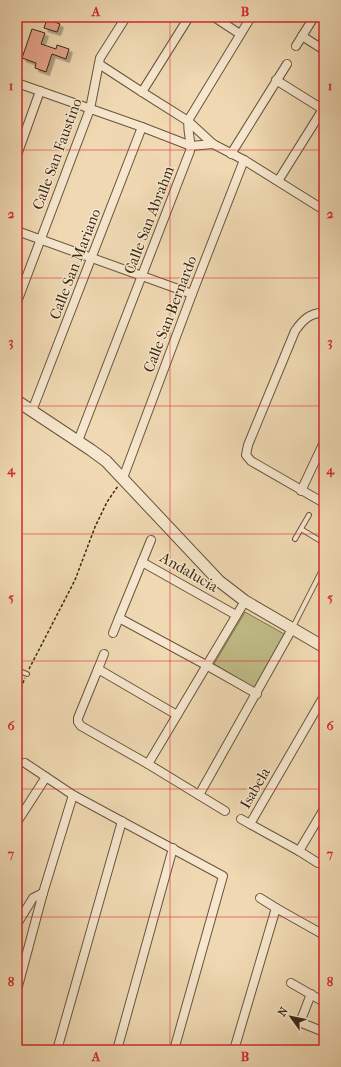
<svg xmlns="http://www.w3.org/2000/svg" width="341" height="1067" viewBox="0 0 341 1067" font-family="'IM FELL French Canon',serif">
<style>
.green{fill:#c0bc87;stroke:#7e724c}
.building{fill:#e4a48a;stroke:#3b2912;filter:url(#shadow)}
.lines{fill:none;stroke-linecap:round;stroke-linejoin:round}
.service-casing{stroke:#68553a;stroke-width:6}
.minor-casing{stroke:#68553a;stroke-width:10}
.tertiary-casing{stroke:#68553a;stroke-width:13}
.path{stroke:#3b2912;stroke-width:1.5;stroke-dasharray:3 2;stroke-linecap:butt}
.service{stroke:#f5e6cd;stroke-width:4}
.minor{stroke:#f5e6cd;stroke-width:8}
.tertiary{stroke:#f5e6cd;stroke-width:11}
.grid{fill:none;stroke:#d62828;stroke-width:1;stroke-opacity:0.55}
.labels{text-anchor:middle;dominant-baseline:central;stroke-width:3;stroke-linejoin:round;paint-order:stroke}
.street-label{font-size:15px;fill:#3b2912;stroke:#f5e6cd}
.neatline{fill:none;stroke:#d62828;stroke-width:1.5}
.grid-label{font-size:13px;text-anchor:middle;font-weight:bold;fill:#d62828}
</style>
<defs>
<filter id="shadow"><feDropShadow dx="3.5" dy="3.5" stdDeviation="0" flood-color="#0004"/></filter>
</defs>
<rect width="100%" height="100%" fill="#efd8b2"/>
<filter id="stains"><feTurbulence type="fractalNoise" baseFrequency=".005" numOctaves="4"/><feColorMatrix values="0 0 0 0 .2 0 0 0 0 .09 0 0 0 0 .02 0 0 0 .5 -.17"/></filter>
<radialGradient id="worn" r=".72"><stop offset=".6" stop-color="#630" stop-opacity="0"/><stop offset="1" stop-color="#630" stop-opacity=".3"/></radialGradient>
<!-- green -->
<path class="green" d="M245,612L286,635L256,689L214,664Z"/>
<!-- building -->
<g class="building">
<path d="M47,19L60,24L57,32L44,28Z"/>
<path d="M32,29L45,33L41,44L56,49L57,45L69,49L66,59L52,54L46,72L35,68L36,63L22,58Z"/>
</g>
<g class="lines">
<!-- service casing -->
<g class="service-casing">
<g id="service">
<path d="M301,529L324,543"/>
<path d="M295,539L309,515"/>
<path d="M324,547L323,552L324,556"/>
<path d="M293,627L324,566"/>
<path d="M17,670L27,674"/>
</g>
</g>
<!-- minor casing -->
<g class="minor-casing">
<g id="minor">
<path d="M214,17L240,34"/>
<path d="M302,36L324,50"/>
<path d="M296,46L314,17"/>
<path d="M99,64L142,92L188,121L213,144L244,160L324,210"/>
<path d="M276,80L324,110"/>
<path d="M17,83L142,127L191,146L213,144"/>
<path d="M142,92L189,17"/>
<path d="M231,154L287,64"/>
<path d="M17,155L40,91"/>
<path d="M278,181L323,109"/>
<path d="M17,231L192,294"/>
<path d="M17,302L90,109L100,58L126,17"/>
<path d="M324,313C310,312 302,321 295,331L248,445L246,455L251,461L324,503"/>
<path d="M32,411L142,127"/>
<path d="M78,441L190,151C192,140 186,129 189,119L251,17"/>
<path d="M123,478L192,294L244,160"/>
<path d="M301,491L324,442"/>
<path d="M142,562L151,540"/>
<path d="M236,615L142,562L119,618L206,665L257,694"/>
<path d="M113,633L119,618"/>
<path d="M98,669L104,654"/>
<path d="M324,696L250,824L299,851L324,809"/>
<path d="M177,715L98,669L78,718V722L81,726L148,764L225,811"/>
<path d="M25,763L46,777"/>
<path d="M148,764L245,601"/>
<path d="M199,795L292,629"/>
<path d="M241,819L250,824"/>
<path d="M17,822L46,777L73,795L223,876L174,1050"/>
<path d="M299,851L318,863"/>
<path d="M260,898L276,908"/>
<path d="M17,924L33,898L43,893"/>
<path d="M291,983L324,1002"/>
<path d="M17,990L43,893L73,795"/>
<path d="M311,994L301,1020L302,1023L324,1032"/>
<path d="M57,1050L122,821"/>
<path d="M117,1050L173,848"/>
<path d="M234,1050L276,908L324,935"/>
</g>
</g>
<!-- tertiary casing -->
<g class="tertiary-casing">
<path id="tertiary" d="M17,401L91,450L106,461L219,581L245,601L324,647"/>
</g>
<!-- path -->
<g class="path">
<path d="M29,669L75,580L95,527L107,502L118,486"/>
<path d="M17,697L25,678"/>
<path d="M17,751L20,756"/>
</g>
<!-- service -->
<use href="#service" class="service"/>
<!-- minor -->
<use href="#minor" class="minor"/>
<!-- tertiary -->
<use href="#tertiary" class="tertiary"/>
</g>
<!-- grid -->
<path class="grid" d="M170,17V1050M17,150H324M17,278H324M17,406H324M17,534H324M17,661H324M17,789H324M17,917H324"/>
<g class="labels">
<!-- street labels -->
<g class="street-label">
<text transform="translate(57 154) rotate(-70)">Calle San Faustino</text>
<text transform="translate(149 220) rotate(-69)">Calle San Abrahm</text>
<text transform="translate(75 264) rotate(-69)">Calle San Mariano</text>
<text transform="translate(170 314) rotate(-69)">Calle San Bernardo</text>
<text transform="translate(189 572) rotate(30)">Andalucia</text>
<text transform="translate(255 788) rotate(-60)">Isabela</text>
</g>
</g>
<!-- margin -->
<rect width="341" height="1067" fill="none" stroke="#efd8b2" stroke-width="44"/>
<!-- north arrow -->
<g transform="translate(291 1017) rotate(303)" stroke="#f5e6cd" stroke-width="3" paint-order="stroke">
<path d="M0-3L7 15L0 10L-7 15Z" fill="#3b2912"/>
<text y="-6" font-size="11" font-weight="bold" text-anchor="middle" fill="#3b2912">N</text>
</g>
<rect x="22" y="22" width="297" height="1023" class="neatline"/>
<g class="grid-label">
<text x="96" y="16">A</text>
<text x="245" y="16">B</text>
<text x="11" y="90">1</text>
<text x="330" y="90">1</text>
<text x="11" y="218">2</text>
<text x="330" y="218">2</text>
<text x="11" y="346">3</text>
<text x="330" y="346">3</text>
<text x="11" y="474">4</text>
<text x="330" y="474">4</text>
<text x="11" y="602">5</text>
<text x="330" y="602">5</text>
<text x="11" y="730">6</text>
<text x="330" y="730">6</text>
<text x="11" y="858">7</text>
<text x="330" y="858">7</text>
<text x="11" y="986">8</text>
<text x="330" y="986">8</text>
<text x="96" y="1061">A</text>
<text x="245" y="1061">B</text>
</g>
<rect width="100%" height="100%" filter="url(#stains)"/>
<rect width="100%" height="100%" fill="url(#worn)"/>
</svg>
